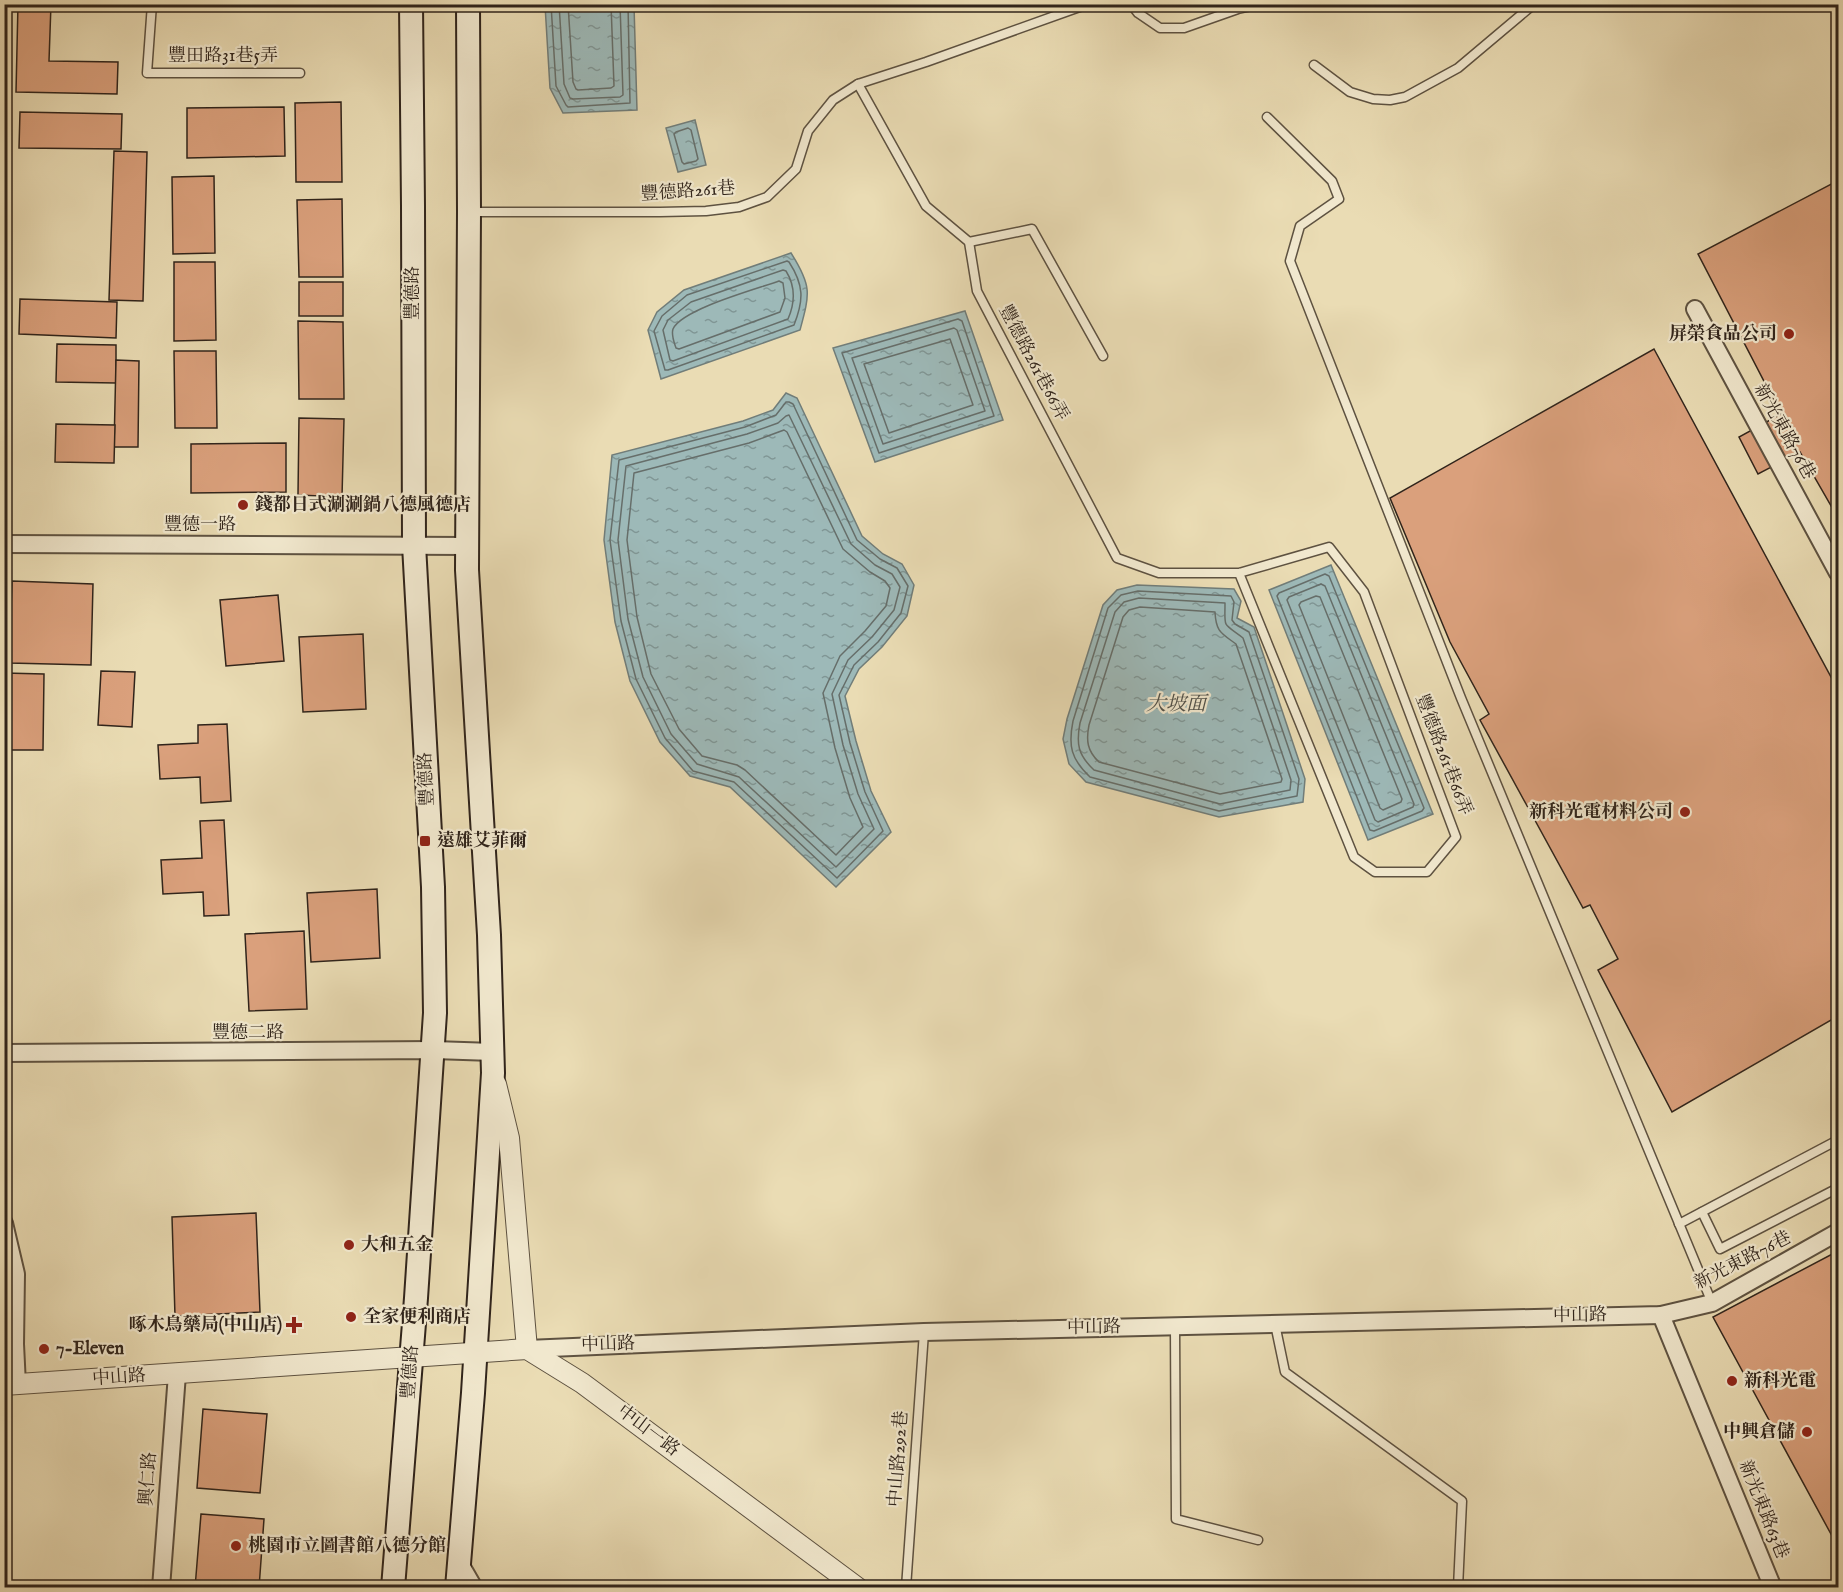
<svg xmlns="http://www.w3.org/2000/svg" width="1843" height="1592" viewBox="0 0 1843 1592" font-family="'IM FELL English','Noto Serif TC',serif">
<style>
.water{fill:url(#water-ripples);stroke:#717d79;stroke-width:1.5}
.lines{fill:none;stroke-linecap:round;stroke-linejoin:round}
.shore{stroke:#666e6a;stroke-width:1.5}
.building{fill:#daa07c;stroke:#30241b;stroke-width:1.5}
.service-casing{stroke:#5e5241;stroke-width:11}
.minor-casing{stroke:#5e5241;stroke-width:20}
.tertiary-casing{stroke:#5e5241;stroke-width:22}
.secondary-casing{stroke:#30241b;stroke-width:26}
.service{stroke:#f1e8ce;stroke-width:8}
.minor{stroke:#f1e8ce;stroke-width:16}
.tertiary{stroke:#f1e8ce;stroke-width:20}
.secondary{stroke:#f1e8ce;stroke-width:22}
.poi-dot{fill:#8f2418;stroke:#f1e8ce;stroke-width:2}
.labels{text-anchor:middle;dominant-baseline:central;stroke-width:4.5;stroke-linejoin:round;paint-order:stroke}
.street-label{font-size:18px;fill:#30241b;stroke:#f1e8ce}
.poi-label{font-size:18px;font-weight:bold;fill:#30241b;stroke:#f1e8ce;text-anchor:start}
.water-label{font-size:20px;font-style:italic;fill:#51514a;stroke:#f1e8ce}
</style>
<defs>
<pattern id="water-ripples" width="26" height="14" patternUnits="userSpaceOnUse" patternTransform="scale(1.5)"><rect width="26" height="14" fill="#9db9b8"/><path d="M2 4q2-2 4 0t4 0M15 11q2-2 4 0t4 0" fill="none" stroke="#809695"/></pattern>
</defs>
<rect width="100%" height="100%" fill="#eadcb4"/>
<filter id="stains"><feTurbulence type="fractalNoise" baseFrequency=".00333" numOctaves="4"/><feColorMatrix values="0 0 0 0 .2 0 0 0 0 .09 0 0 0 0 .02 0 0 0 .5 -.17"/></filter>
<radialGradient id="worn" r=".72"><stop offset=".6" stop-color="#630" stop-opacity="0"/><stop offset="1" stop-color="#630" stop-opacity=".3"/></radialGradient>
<!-- water -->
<g class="water">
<path d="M545,5H634L637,110L563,113L550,88Z"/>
<path d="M695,120L706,165L678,172L666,128Z"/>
<path d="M791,253C812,286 810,293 800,330L661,379L648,330L657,312L684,290Z"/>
<path d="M965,311L1003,420L875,462L833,348Z"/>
<path d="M786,393L797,398L862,536L883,554L902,564L914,585L907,616L882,647L859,669L845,696L856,741L871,791L891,832L836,887L730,787L690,776L660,742L630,681L615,622L604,540L612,455L743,421L773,410Z"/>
<path d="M1331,565L1433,814L1368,840L1269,590Z"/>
<path d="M1137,585L1234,589L1241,601L1237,618L1254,627L1305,779L1303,802L1219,817L1086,782L1069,764L1063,739L1067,719L1103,605L1117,590Z"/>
</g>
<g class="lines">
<!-- shore -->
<g class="shore">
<path d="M551,4L556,86L566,105L568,107L630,103L628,4"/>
<path d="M559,4L564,84L570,98L573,99L620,97L623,95L620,4"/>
<path d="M568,4L573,82L576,89L578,90L611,88L614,86L611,4"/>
<path d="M688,128L691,130L698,159L696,161L684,164L682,162L674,134L676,132Z"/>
<path d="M787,261L789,262C804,285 804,300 794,325L668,370H665L654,331L662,316L687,295Z"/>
<path d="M783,270L786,271C796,287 795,303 788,319L673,361L670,360L663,330L668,320L691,302Z"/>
<path d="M779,281L783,283L785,298L780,312L679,349L676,348C674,342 671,335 673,329C682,309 757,289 779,281Z"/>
<path d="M958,319L962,321L994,416L879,453L842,353Z"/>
<path d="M954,328L957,330L985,411L883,444L852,358Z"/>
<path d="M950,339L973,405L889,433L864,364Z"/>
<path d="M786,402H789L793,404L857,540L880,559L897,568L908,586L901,613L878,642L854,665L839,695L850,743L865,792L883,831L837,878L734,782L693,771L665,738L636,679L621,621L610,540L619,460L745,427L776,415Z"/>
<path d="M789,415L851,544L875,565L892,574L900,587L894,610L872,637L848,660L832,694L843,745L858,794L874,829L836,867L739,777L697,764L671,734L643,677L628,619L618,540L626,466L747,434L778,423L786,416Z"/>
<path d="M784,430L787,432L843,549L870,572L885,581L890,588L886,606L865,631L840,656L823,693L835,748L850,798L863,827L836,855L745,770L737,765L702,756L679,729L651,674L637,617L627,540L634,473L749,443Z"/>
<path d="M1325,574L1329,576L1424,808L1422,811L1374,831L1370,830L1277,596L1279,593Z"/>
<path d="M1321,584L1325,586L1414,804L1413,807L1378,822L1375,820L1287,600L1289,597Z"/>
<path d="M1138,591L1231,596L1234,602L1232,620L1235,624L1249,632L1299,779L1297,796L1219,811L1090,777C1071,759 1068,746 1073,721L1108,608L1121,595Z"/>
<path d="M1316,596L1320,597L1402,799L1401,802L1383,810L1380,808L1299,605L1301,602Z"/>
<path d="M1139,598L1225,603C1225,629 1222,622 1243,638L1291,780L1290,790L1220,804L1094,770C1078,755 1076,744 1080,723L1115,612L1124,602Z"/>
<path d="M1140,607L1215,612C1216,632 1221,633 1236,644L1282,779L1281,782L1220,794L1099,762C1087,751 1086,740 1089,725L1123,617L1129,610Z"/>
</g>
</g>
<!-- building -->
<g class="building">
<path d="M18,4H51L49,61L118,62L117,94L16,92Z"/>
<path d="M341,102L342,182H296L295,103Z"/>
<path d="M284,107L285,156L187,158V108Z"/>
<path d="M20,112L122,114L121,149L19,148Z"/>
<path d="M114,151L147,152L143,301L109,300Z"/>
<path d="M214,176L215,253L173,254L172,177Z"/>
<path d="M1837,181L1838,185V508L1834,511L1800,452L1758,474L1739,437L1781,414L1698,254Z"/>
<path d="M342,199L343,277H299L297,200Z"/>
<path d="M174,262H215L216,340L174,341Z"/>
<rect x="299" y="282" width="44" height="34"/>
<path d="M20,299L117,302L116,338L19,334Z"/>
<path d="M298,321L343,322L344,399H299Z"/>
<path d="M57,344L116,345V383L56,382Z"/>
<path d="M1654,349L1838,690V1016L1672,1112L1598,970L1618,959L1590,905L1583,908L1480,720L1489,714L1450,642L1390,498Z"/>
<path d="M174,351H216L217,428H175Z"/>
<path d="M116,360L139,361L138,447H114Z"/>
<path d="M299,418L344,419L342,497L298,495Z"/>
<path d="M56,424L115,425L114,463L55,462Z"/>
<path d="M286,443V492L191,493V444Z"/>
<path d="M12,581L93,584L91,665L9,663Z"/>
<path d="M278,595L284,661L226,666L220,600Z"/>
<path d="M363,634L366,709L303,712L299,637Z"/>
<path d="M101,671L135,672L132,727L98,725Z"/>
<path d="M4,673L44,674L43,750H4Z"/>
<path d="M227,724L231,801L201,803L200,777L160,779L158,745L198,743V725Z"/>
<path d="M224,820L229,915L204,916L203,892L163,894L161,860L202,858L200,821Z"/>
<path d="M377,889L380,958L311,962L307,893Z"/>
<path d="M304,931L307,1009L249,1011L245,934Z"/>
<path d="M256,1213L260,1312L175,1316L172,1217Z"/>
<path d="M1838,1251V1547L1713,1317Z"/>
<path d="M203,1409L267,1414L260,1493L197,1488Z"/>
<path d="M201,1514L264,1519L259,1588H195Z"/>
</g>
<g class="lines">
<!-- service casing -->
<g class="service-casing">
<g id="service">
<path d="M152,4L147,73H300"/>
<path d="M1131,4L1138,13L1160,28H1184L1238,9L1261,4"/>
<path d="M1314,65L1350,92L1373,99L1390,100L1405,97L1458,68L1534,4"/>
<path d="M858,84L926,206L969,242L977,291L1117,558L1159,573H1239L1329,547L1364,592L1456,837L1427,872H1375L1354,857L1239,573"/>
<path d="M1267,117L1332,181L1339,199L1300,226L1290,261L1461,698L1712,1303"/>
<path d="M469,212H660L706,211L739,207L767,197L796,169L808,131L833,100L858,84L926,62L1088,4"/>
<path d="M969,242L1032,229L1103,356"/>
<path d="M1702,1212L1720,1249L1838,1188"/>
<path d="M1679,1224L1834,1142L1838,1154"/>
<path d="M1275,1324L1285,1372L1462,1501L1458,1588"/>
<path d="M1175,1326L1176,1519L1258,1540"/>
<path d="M906,1588L924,1332"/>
</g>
</g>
<!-- minor casing -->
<g class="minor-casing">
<g id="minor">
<path d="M1695,309L1838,573"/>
<path d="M4,544L467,546"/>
<path d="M4,1053L434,1050L493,1052"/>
<path d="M4,1223L16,1274L15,1344L17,1385"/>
<path d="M1661,1315L1773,1588"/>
<path d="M527,1349L924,1332L1661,1315L1712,1303L1838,1232"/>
<path d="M459,1562L474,1588"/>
<path d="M161,1588L177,1374"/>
</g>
</g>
<!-- tertiary casing -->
<g class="tertiary-casing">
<g id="tertiary">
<path d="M496,1084L509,1138L527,1349"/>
<path d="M4,1385L527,1349L582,1383L858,1588"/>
</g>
</g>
<!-- secondary casing -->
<g class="secondary-casing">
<g id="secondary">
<path d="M393,1588L416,1298L435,1013L433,887L414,545L413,206L411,4"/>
<path d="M457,1588L473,1393L493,1073L489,935L467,570L469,212L468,4"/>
</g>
</g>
<!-- service -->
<use href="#service" class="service"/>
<!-- minor -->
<use href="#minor" class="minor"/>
<!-- tertiary -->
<use href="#tertiary" class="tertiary"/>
<!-- secondary -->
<use href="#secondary" class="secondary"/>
</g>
<!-- markers -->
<g class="poi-dot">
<circle cx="1789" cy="334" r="6"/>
<circle cx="243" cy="505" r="6"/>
<circle cx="1685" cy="812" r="6"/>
<rect x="419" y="835" width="12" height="12" rx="3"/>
<circle cx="349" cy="1245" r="6"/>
<circle cx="351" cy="1317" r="6"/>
<path d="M291 1316h6v6h6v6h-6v6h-6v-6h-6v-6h6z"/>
<circle cx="44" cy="1349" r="6"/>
<circle cx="1732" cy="1381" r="6"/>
<circle cx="1807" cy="1432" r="6"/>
<circle cx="236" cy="1546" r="6"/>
</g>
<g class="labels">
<!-- street labels -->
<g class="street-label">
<text x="223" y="56">豐田路31巷5弄</text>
<text transform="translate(688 192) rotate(-4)">豐德路261巷</text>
<text transform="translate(413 293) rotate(-90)">豐德路</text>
<text transform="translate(1033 363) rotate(62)">豐德路261巷66弄</text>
<text transform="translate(1784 432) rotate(61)">新光東路76巷</text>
<text x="200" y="525">豐德一路</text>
<text transform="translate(1443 755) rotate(69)">豐德路261巷66弄</text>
<text transform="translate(427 779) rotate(-93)">豐德路</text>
<text x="248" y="1033">豐德二路</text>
<text transform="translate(1743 1261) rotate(-27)">新光東路76巷</text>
<text transform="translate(1580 1316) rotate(-1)">中山路</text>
<text transform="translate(1094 1328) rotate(-1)">中山路</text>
<text transform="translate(608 1345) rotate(-2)">中山路</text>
<text transform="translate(411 1372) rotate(-86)">豐德路</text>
<text transform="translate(119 1378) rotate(-4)">中山路</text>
<text transform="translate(648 1431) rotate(37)">中山一路</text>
<text transform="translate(899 1459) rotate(-86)">中山路292巷</text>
<text transform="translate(149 1479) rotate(-86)">興仁路</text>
<text transform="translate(1763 1510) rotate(68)">新光東路63巷</text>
</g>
<!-- poi labels -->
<g class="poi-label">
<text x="1777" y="334" text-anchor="end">屏榮食品公司</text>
<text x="255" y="505">錢都日式涮涮鍋八德風德店</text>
<text x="1673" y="812" text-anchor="end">新科光電材料公司</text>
<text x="437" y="841">遠雄艾菲爾</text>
<text x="361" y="1245">大和五金</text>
<text x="363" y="1317">全家便利商店</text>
<text x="282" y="1325" text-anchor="end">啄木鳥藥局(中山店)</text>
<text x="56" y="1349">7-Eleven</text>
<text x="1744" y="1381">新科光電</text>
<text x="1795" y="1432" text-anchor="end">中興倉儲</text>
<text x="248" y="1546">桃園市立圖書館八德分館</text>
</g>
<!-- water labels -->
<g class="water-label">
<text x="1176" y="704">大坡面</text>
</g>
</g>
<!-- margin -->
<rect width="1843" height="1592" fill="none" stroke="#eadcb4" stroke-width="24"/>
<rect x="6" y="6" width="1831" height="1580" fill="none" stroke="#30241b" stroke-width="3"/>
<rect x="12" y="12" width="1819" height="1568" fill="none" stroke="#30241b" stroke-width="1.5"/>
<rect width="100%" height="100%" filter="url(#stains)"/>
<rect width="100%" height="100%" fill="url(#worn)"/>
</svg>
